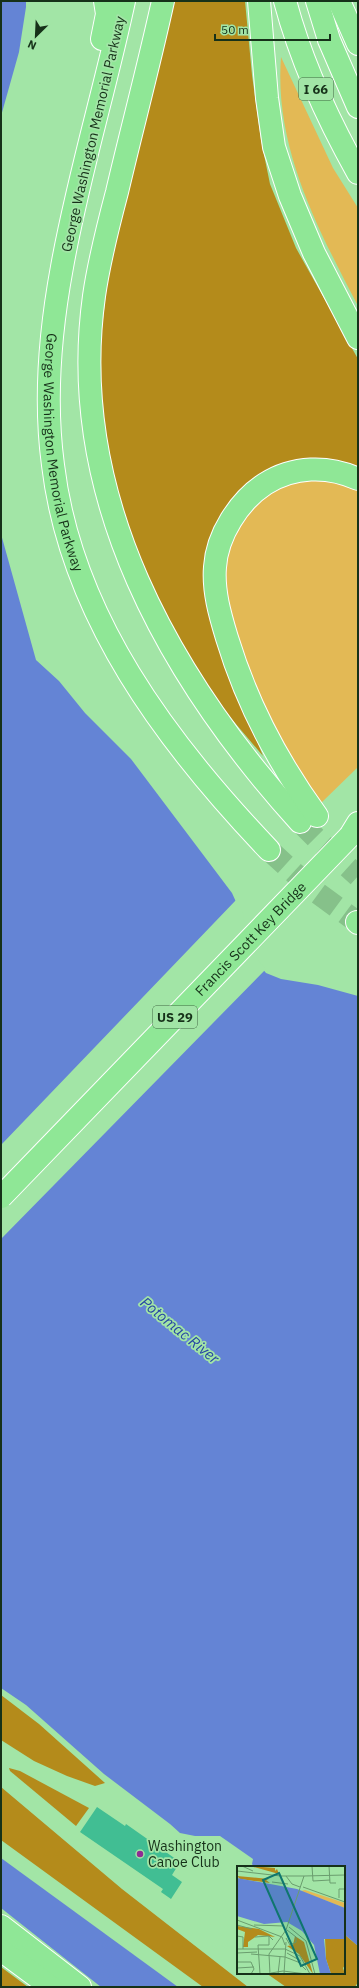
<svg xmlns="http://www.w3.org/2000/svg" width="359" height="1988" viewBox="0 0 359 1988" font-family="'IBM Plex Sans',sans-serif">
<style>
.green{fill:#e3b955}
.forest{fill:#b48b1b}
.water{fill:#6484d5}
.pier{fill:#a2e5a6}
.building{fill:#41be93}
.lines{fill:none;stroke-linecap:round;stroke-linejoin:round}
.highway-tunnel{stroke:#86c18a;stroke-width:22;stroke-dasharray:22 11;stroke-linecap:butt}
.highway-casing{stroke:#fff;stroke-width:24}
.highway{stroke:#8fe796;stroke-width:22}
.highway-bridge-casing{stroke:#fff;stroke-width:24;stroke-linecap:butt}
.highway-bridge{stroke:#8fe796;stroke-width:22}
.poi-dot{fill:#8f2c93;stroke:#a2e5a6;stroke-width:1.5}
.labels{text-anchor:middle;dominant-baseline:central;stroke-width:3.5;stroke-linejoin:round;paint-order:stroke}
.shield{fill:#a2e5a6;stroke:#406743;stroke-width:1}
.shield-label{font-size:13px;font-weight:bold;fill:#163119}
.street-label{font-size:14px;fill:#163119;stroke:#a2e5a6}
.poi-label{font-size:14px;fill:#163119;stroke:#a2e5a6;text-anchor:start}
.water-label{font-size:15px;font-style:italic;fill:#2746a4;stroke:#a2e5a6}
.inset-road{fill:none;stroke:#6a9d6e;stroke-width:1}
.view{fill:#0f766e;fill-opacity:0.15;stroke:#0f766e;stroke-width:2}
.inset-edge{fill:none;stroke:#163119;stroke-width:2}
</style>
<rect width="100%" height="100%" fill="#a2e5a6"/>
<!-- green -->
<g class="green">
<path d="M281,57L333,168L358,208V306C318,229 274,147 281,57Z"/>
<path d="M333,480L358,489V767L318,806L286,761L241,667L220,579L231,536L253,505L290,481Z"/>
</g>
<!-- forest -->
<g class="forest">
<path d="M173,1H245L252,75L261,140L270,184L296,248L358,359V474L290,466L212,546L229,672L263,756L219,704L163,613L124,519L105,443L100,391L101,337L108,275Z"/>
<path d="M1,1695L39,1724L105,1783L95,1786L67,1776L34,1761L1,1740Z"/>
<path d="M9,1768L20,1771L89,1808L76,1826L10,1771Z"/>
<path d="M1,1787L122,1889L248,1987H203L1,1840Z"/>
<path d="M344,1934L358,1946V1982L355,1987H286L266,1973L309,1974L344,1973Z"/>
<path d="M1,1967L28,1987H1Z"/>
</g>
<!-- water -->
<g class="water">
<path d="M1,1H26V7L19,52L1,116Z"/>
<path d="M1,534L36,660L59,681L85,713L131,759L232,893L241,913L245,937L255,960L266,973L281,979L318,985L358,996V1946L344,1934V1867H254L252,1864L253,1859L220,1836H195L180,1833L170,1824L104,1774L26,1705L1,1688Z"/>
<path d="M1,1858L178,1987H101L1,1908Z"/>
</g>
<!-- pier -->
<path class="pier" d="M237,899L243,913L246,936L257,959L266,969L1,1239V1145Z"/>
<!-- building -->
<path class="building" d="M97,1807L125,1826L126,1824L180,1862L172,1875L182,1882L171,1899L161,1892L163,1889L80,1832Z"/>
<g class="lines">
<!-- highway-tunnel -->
<g class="highway-tunnel">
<path d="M300,822L321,843L358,876"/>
<path d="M269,850L312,889L357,922"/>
</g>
<!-- highway casing -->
<g class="highway-casing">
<g id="highway">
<path id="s1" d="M124,1C105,90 78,177 62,267C50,332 44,399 53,465C71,616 167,743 269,850"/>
<path d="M163,1C149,65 132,128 117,192C108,226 99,261 94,296C66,497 170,678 300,822"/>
<path d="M259,1L267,98L274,147L290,196L314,253L358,338"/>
<path d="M285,1C301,61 327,118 358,173"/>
<path d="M317,1L329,40L358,107"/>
<path d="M339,1L358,44"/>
<path d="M102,39L107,14L105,1"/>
<path d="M317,816C277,761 247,704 227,638C220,615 213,591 215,567C217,535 239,501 265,484C293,466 328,465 358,479"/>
<path d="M350,836L358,823"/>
<path d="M357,922L358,923"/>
<path d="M1,1926L80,1987"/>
<path d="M1,1950L51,1987"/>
</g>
</g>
<!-- highway -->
<use href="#highway" class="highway"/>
<!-- highway-bridge casing -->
<g class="highway-bridge-casing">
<g id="highway-bridge">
<path id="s2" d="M1,1197L350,836"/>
</g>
</g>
<!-- highway-bridge -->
<use href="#highway-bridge" class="highway-bridge"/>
</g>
<!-- markers -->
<circle class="poi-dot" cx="140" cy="1854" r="4"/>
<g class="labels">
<!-- shield labels -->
<g class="shield">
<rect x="299" y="78" width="34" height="22" rx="3"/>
<rect x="153" y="1006" width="44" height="22" rx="3"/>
</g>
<g class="shield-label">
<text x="316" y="89">I 66</text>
<text x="175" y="1017">US 29</text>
</g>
<!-- street labels -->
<g class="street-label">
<text transform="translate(93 134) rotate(-77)">George Washington Memorial Parkway</text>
<text stroke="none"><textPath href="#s1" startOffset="461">George Washington Memorial Parkway</textPath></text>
<text stroke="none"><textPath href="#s2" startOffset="359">Francis Scott Key Bridge</textPath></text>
</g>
<!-- poi labels -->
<g class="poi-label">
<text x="148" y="1846">Washington<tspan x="148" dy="16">Canoe Club</tspan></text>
</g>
<!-- water labels -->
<g class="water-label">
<text transform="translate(180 1330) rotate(39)">Potomac River</text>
</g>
</g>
<!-- overview -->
<g transform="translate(237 1866)">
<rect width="108" height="108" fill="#a2e5a6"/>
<path d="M68,24L108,37V42L64,25Z" fill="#e3b955"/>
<path d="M13,0L38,2V5L40,3L42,8ZM0,10L32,13L29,14L33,17L3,13ZM0,60L22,63L38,71L21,69L11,76V81H6L8,66L0,63ZM58,70L67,76L76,108L62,88L50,80L56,79ZM88,72L108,73V99L106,102L108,108H94L89,93Z" fill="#b48b1b"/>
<path d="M0,12L60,23L108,42V73H87L89,93L94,108H83L77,79L65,65L50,56L27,58L0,50Z" fill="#6484d5"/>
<path class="inset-road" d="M5,0L16,5M28,0H43M75,0L76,15L93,14M92,0L93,17H99M0,5L44,10H67L49,64L32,88L33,108M49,10L55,18L63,21M67,10L108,9M35,16L51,18M66,21L108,36M102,32V23H108M0,54L45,71L48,79M0,59L15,63M17,59L47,60M52,61L69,75L78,108M0,70L6,71V83M18,71L32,70M49,72L53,79L59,76V71L50,64M0,83H48M48,83L63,90L73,108M0,87L20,86M50,87L64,95M14,88L48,91M48,91L61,96L69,104M0,96H14L17,103L14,108M0,102L17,101M34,107L46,105L69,108M23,108L21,79H32V70L36,74M41,108L43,91M47,108L49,76"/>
<path class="view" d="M42,7L80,93L64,100L26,14Z"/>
<rect width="108" height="108" class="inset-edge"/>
</g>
<!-- border -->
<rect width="359" height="1988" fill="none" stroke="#163119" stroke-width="4"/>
<!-- north arrow -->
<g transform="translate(36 36) rotate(204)" stroke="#a2e5a6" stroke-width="3" paint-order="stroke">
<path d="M0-3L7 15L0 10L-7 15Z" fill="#163119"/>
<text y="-6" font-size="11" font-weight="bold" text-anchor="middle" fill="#163119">N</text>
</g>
<!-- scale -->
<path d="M215 34v6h115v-6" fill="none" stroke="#163119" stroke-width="2"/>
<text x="221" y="34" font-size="12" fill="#163119" stroke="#a2e5a6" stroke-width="3" paint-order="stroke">50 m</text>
</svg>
